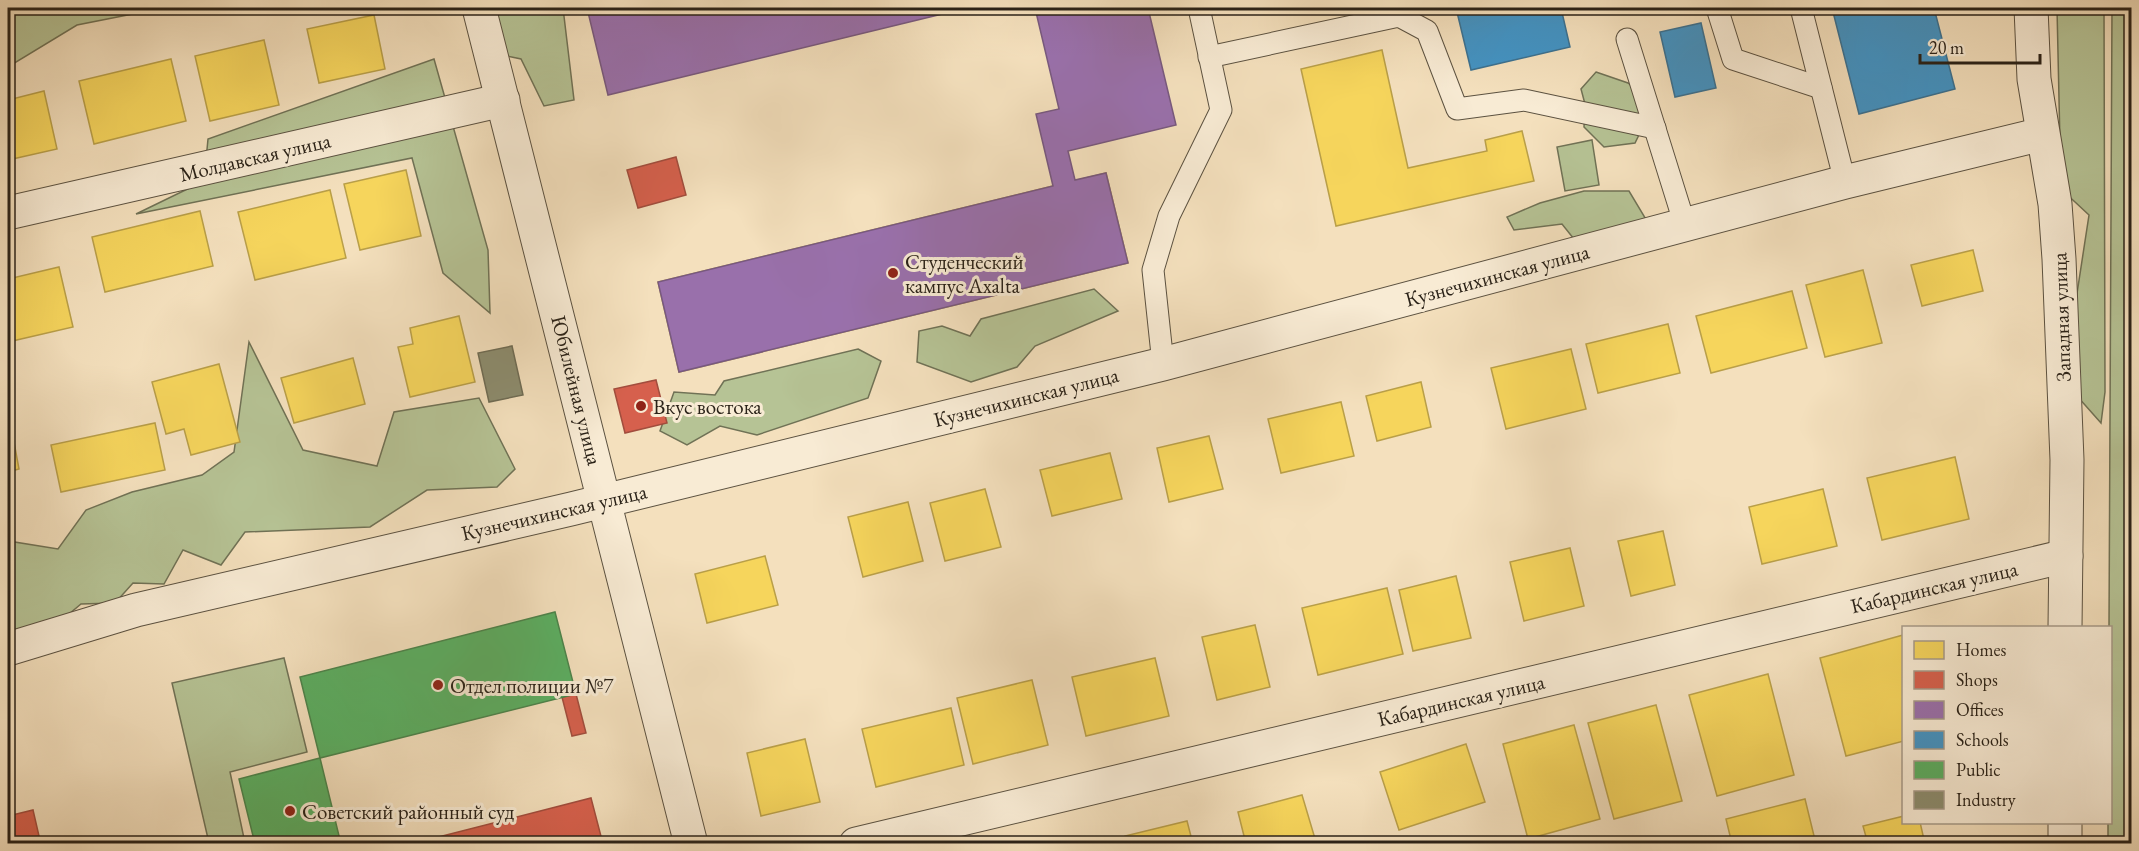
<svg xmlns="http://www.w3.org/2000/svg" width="2139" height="851" viewBox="0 0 2139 851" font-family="'EB Garamond',serif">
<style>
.green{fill:#b6c395;stroke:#707256;stroke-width:1.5}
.homes{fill:#f6d55c;stroke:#b99f48;stroke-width:1.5}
.shops{fill:#d6604d;stroke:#a24d3d;stroke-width:1.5}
.offices{fill:#9970ab;stroke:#78597f;stroke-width:1.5}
.schools{fill:#4393c3;stroke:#3c7190;stroke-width:1.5}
.public{fill:#5aae61;stroke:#4c844b;stroke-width:1.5}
.industry{fill:#8c8c6e;stroke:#6f6c54;stroke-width:1.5}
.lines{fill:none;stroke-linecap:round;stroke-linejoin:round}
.service-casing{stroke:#5c5241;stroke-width:23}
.minor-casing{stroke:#5c5241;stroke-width:35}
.service{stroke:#f8ebd4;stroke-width:21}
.minor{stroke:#f8ebd4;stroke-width:33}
.poi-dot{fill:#8f2418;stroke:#f8ebd4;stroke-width:2}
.labels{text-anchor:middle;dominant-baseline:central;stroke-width:6;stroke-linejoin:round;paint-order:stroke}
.street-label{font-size:21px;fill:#2a2218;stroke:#f8ebd4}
.poi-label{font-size:21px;fill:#2a2218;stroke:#f8ebd4;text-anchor:start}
</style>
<rect width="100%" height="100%" fill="#f4e0bd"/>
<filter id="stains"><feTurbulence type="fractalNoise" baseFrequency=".00333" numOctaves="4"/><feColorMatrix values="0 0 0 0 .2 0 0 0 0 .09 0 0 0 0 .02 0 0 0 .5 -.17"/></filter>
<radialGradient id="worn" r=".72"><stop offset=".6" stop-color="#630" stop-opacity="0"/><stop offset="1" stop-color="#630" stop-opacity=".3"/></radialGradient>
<!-- green -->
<g class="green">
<path d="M8,8H163L77,25L8,67Z"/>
<path d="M485,8H563L574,100L544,106L521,59L497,54Z"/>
<path d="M2057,8H2104L2105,392L2101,423L2077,396L2076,300L2089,215L2061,189Z"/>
<path d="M2112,8H2132L2131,844L2108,843V823L2110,822L2109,627Z"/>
<path d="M434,59L488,250L490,313L443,273L412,158L136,214L204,181L208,139Z"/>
<path d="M1596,72L1628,83L1654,104L1635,143L1604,147L1584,127L1585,104L1581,89Z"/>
<path d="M1592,140L1599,185L1565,191L1557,147Z"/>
<path d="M1584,191H1629L1647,221L1578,244L1562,224L1514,230L1507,217L1540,203Z"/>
<path d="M1094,289L1118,311L1035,346L1017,367L971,382L917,362L919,331L942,326L970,336L981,319Z"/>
<path d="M249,342L303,450L377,466L394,412L479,398L515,469L497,487L427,490L370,527L245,532L221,565L183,550L164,584L133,583L115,603L81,604L51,629L8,632V541L58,549L86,510L132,492L202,475L234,452Z"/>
<path d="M858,349L881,361L868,398L757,435L720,426L687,445L660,431L674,392L715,395L724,381Z"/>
<path d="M284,658L307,752L230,772L245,843H209L172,683Z"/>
</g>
<!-- homes -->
<g class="homes">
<path d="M374,15L385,69L319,83L307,29Z"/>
<path d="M264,40L279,105L210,121L195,56Z"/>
<path d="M1382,50L1408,168L1487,151L1485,140L1522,131L1534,181L1336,226L1301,69Z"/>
<path d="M171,59L186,121L94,144L79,81Z"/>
<path d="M44,91L57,149L8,160V100Z"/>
<path d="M406,170L421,236L360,250L344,184Z"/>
<path d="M1106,173L1128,263L679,372L658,282Z"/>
<path d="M330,190L346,258L255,280L238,212Z"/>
<path d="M200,211L213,266L105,292L92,237Z"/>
<path d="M1973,250L1983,291L1922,306L1911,265Z"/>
<path d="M59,267L73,327L8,342V279Z"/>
<path d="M1863,270L1882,343L1825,357L1806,285Z"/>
<path d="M1792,291L1807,348L1711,373L1696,316Z"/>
<path d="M459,316L475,382L410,397L398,347L413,344L410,328Z"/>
<path d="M1668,324L1680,373L1598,393L1586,344Z"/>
<path d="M1571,349L1586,409L1506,429L1491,368Z"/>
<path d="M353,358L365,404L294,423L281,378Z"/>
<path d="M219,364L240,442L191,455L184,429L166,434L152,382Z"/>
<path d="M1421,382L1431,427L1377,441L1366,396Z"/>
<path d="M1341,402L1354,456L1281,473L1268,419Z"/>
<path d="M155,423L165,470L61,492L51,445Z"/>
<path d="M11,426L19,469L8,472V427Z"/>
<path d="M1209,436L1223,489L1169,502L1157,448Z"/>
<path d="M1110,453L1122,499L1052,516L1040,470Z"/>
<path d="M1955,457L1969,519L1882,540L1867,478Z"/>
<path d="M985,489L1001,547L945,561L930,503Z"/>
<path d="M1823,489L1837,546L1762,564L1749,507Z"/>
<path d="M908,502L923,561L863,577L848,517Z"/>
<path d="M1663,531L1675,585L1631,596L1618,541Z"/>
<path d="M1570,548L1584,606L1524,621L1510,562Z"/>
<path d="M765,556L778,605L707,623L695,574Z"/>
<path d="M1456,576L1471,638L1413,651L1399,590Z"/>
<path d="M1387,588L1403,654L1318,675L1302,608Z"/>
<path d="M1255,625L1270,687L1217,700L1202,637Z"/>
<path d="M1903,635L1904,741L1846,756L1820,658Z"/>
<path d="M1155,658L1169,716L1086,736L1072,677Z"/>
<path d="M1768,674L1794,775L1717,796L1689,695Z"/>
<path d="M1032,680L1048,745L973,764L957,698Z"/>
<path d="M1656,705L1682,801L1614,819L1588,723Z"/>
<path d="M951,708L964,765L876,787L862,729Z"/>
<path d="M1574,725L1600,819L1528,839L1503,744Z"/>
<path d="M805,739L820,802L761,816L747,753Z"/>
<path d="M1466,744L1485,802L1399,830L1380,772Z"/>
<path d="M1302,795L1316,842L1309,844H1246L1238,812Z"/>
<path d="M1805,799L1816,844H1732L1726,819Z"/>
<path d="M1904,816V822H1920L1925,844H1868L1863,826Z"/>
<path d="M1187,821L1193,844H1127L1125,836Z"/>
</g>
<!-- shops -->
<g class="shops">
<path d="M676,157L686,195L638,208L627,170Z"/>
<path d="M656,380L667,423L625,433L614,389Z"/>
<path d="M576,694L586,733L572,736L562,697Z"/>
<path d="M591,798L603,844H411Z"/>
<path d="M33,810L39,836L8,844V816Z"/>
</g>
<!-- offices -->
<g class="offices">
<path d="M587,8H967L608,95Z"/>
<path d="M1035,8H1148L1176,125L1068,151L1075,180L1106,173L1128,263L679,372L658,282L1053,186L1036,114L1059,109Z"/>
</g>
<!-- schools -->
<g class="schools">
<path d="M1456,8H1561L1570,47L1471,70Z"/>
<path d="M1832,8H1934L1955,89L1859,114Z"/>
<path d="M1701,23L1716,88L1675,97L1660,32Z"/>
</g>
<!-- public -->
<g class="public">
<path d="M555,612L576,694L320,758L300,677Z"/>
<path d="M320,758L341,844H255L239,779Z"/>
</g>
<!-- industry -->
<path class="industry" d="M512,346L523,395L489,402L478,353Z"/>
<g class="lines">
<!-- service casing -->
<g class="service-casing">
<g id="service">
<path d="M1717,8L1733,59L1821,88"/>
<path d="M1801,8L1845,182"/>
<path d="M1627,39L1685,225"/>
<path d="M1209,57L1399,16L1427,31L1457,109L1524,100L1655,128"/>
<path d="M1163,364L1153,270L1169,216L1221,110L1199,8"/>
</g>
</g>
<!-- minor casing -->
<g class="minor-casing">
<g id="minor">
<path d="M479,8L691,844"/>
<path d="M2031,8L2034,79L2055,204L2059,259L2067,460L2065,628"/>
<path d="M8,213L503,100"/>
<path d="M8,649L136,610L571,509L1163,364L1845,182L2042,134"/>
<path d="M856,844L2066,556"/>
<path d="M2065,844V822"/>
</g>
</g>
<!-- service -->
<use href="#service" class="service"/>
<!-- minor -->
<use href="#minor" class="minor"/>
</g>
<!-- markers -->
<g class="poi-dot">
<circle cx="893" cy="273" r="6"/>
<circle cx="641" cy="406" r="6"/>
<circle cx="438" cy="685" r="6"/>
<circle cx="290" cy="811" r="6"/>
</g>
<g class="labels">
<!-- street labels -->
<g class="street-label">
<text transform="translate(255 157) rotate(-13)">Молдавская улица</text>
<text transform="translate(1497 275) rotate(-15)">Кузнечихинская улица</text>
<text transform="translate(2061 317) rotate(-92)">Западная улица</text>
<text transform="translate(577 390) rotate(76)">Юбилейная улица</text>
<text transform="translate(1026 397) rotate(-14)">Кузнечихинская улица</text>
<text transform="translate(554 512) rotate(-13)">Кузнечихинская улица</text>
<text transform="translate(1934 587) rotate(-13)">Кабардинская улица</text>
<text transform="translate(1461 700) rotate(-13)">Кабардинская улица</text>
</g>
<!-- poi labels -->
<g class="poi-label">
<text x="905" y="261">Студенческий<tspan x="905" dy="24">кампус Axalta</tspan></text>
<text x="653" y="406">Вкус востока</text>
<text x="450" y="685">Отдел полиции №7</text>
<text x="302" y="811">Советский районный суд</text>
</g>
</g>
<!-- margin -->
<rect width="2139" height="851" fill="none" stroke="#f4e0bd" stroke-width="30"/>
<rect x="9" y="9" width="2121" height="833" fill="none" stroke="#2a2218" stroke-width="3"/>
<rect x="15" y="15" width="2109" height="821" fill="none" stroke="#2a2218" stroke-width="1.5"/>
<!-- legend -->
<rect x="1902" y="626" width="210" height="198" fill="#f8ebd4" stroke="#a69b89" stroke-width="1.5"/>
<rect x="1914" y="641" width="30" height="18" fill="#f6d55c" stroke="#a69b89" stroke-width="1.5"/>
<text x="1956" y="656" font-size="18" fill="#2a2218">Homes</text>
<rect x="1914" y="671" width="30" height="18" fill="#d6604d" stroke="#a69b89" stroke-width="1.5"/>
<text x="1956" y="686" font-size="18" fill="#2a2218">Shops</text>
<rect x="1914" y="701" width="30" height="18" fill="#9970ab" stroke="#a69b89" stroke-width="1.5"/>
<text x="1956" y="716" font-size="18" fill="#2a2218">Offices</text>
<rect x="1914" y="731" width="30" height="18" fill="#4393c3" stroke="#a69b89" stroke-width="1.5"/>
<text x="1956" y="746" font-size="18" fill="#2a2218">Schools</text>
<rect x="1914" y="761" width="30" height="18" fill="#5aae61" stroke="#a69b89" stroke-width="1.5"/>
<text x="1956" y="776" font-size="18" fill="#2a2218">Public</text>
<rect x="1914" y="791" width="30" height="18" fill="#8c8c6e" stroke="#a69b89" stroke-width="1.5"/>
<text x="1956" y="806" font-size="18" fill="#2a2218">Industry</text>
<!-- scale -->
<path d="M1920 54v9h120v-9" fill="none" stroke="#2a2218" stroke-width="3"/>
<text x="1929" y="54" font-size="18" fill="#2a2218" stroke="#f8ebd4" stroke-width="4.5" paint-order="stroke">20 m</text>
<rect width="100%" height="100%" filter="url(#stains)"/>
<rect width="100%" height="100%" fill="url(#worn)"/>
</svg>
